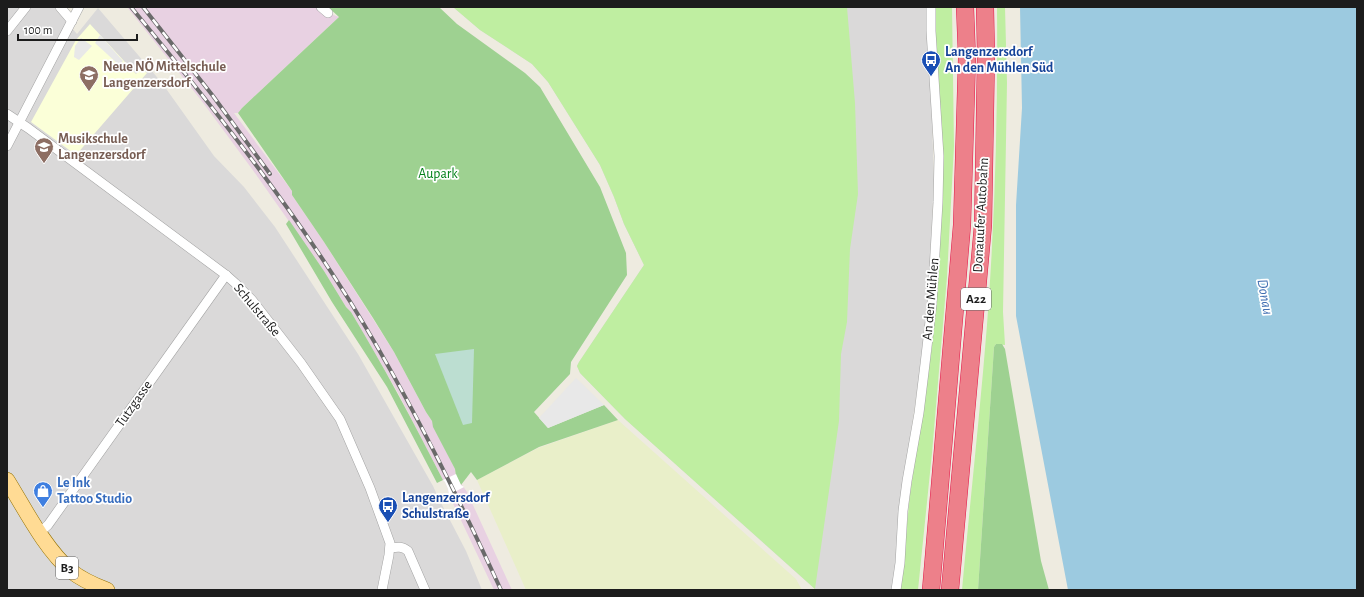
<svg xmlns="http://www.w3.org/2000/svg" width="1364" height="597" viewBox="0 0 1364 597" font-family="'Alegreya Sans',sans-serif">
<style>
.residential{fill:#dad9d9}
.industrial{fill:#e8d1e2}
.education{fill:#fbffd8}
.farmland{fill:#e9efc9}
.grass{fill:#bfeea1}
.forest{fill:#9ed191}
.wetland{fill:#bcded1}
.parking{fill:#e8e8e8}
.water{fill:#9ccae0}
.pier{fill:#fff}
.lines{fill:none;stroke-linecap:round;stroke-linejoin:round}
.street-casing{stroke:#a3a3a3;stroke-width:10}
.primary-casing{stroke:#937100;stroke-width:16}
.highway-casing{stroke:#e41548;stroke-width:18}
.street{stroke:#fff;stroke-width:9}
.primary{stroke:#ffdb94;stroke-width:15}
.highway{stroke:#ed808a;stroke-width:17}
.rail-casing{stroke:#6a6a6a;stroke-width:4}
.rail{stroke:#fff;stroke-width:2.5;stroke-dasharray:8;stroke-linecap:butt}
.labels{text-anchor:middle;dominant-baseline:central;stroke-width:3.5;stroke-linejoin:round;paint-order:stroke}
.shield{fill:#fff;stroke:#606060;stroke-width:1}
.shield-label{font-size:13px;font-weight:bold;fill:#1c1c1c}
.transit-label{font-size:14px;font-weight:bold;fill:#164399;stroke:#fff;text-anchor:start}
.education-label{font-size:14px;font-weight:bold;fill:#785e54;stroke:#fff;text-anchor:start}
.park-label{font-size:14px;fill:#028119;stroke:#fff}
.street-label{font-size:14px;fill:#1c1c1c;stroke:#fff}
.shop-label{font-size:14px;font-weight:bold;fill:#366cbe;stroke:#fff;text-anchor:start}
.water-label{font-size:15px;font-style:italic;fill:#416fb2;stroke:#fff}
</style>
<rect width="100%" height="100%" fill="#eeebe0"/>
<!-- residential -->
<g class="residential">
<path d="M7,7H54L77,34L98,8L162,83L214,156L244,187L275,227L358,354L433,486L439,499L466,551L482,590H7Z"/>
<path d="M453,7H928L934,180L929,282L921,364L899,512L897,562L893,590H816L625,419L580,373L577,366L579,362L644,265L624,224L614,197L600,165L548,82L532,64L480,30Z"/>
</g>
<!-- industrial -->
<path class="industrial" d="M127,7H321L328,13L339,17L242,108L238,113H234L292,191V195L324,242L394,352L426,412L432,421L434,427L455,469L456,476L467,492L512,590H494L449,495L448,489L445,482L443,480L398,393L351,312L346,307L324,271L252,169L204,104Z"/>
<!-- education -->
<path class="education" d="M90,24L136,74L141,68L147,73L76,155L31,122L76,40Z"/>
<!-- farmland -->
<path class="farmland" d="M618,420L796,579L802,590H526L477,480L538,448Z"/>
<!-- grass -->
<g class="grass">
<path d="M453,7H847L855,103L858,194L850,249L847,322L841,354L839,421L815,589L625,419L580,373L577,366L579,362L644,265L624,224L614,197L600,165L548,82L532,64L480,30Z"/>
<path d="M934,7H952L954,146L947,277L932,453L918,590H899L905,544L910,494L932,346L939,241Z"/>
<path d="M997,7H1005L1007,83L1003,312L1005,345L996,344L994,347L978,590H962C970,502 980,413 987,325C995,219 998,113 997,7Z"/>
</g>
<!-- forest -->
<g class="forest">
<path d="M328,7H439L457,24L525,73L540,87L600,187L626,253L627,275L571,362L570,374L534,412L548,428L604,405L618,420L539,447L477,480L471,472L461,485L456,476L455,469L433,427L432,421L426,412L394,352L373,318L324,242L292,195V191L238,113L242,108L339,17Z"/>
<path d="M289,220L324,271L346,307L351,312C384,367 414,423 443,480L437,483L387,387L332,302L286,224Z"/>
<path d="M996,344H1002L1005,349L1041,561L1049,590H978L994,347Z"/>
</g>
<!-- wetland -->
<path class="wetland" d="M474,349L472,423L463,425L435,354Z"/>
<!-- parking -->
<g class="parking">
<path d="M100,35L123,61L119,65L95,43Z"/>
<path d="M81,38L92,46L79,60L74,57L75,46Z"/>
<path d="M576,378L604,405L548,428L539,418Z"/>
</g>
<!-- water -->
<path class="water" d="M1020,7H1357V590H1068L1016,316V205L1022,108Z"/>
<!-- pier -->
<path class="pier" d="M456,474L461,485L464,487L449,495L448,489L445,482L443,480Z"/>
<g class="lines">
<!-- street casing -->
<g class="street-casing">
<g id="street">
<path d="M60,7L72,21"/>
<path d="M321,7L328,13"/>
<path d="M7,31L26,7"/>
<path d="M7,114L28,128L226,275L235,283L252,300L301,363L340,419L370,488L390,543L389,555L382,590"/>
<path d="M7,146L79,7"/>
<path d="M40,532L48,525L226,275"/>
<path d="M390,548C397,547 402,546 408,551L425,590"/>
<path d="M896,590L900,563L903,511L907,481L919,413L925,364L932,304L938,202L939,156L931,31V7"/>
</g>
</g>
<!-- primary casing -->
<g class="primary-casing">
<path id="primary" d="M7,480C25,509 45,549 71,571C82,580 94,585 107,590"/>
</g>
<!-- highway casing -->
<g class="highway-casing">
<g id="highway">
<path d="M931,590L962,225L967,58L965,7"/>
<path d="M950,590L983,225L986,55L985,7"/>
</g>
</g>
<!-- street -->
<use href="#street" class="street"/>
<!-- primary -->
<use href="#primary" class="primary"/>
<!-- highway -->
<use href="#highway" class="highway"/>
<!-- rail casing -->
<g class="rail-casing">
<g id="rail">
<path d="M131,7C209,102 286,199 351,303C408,395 456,492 501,590"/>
<path d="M143,7L213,96L270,174"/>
</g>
</g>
<!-- rail -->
<use href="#rail" class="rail"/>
</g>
<!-- icons -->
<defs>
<g id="bus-pin" transform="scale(1)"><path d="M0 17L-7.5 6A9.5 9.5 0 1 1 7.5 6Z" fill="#1a4fb4" stroke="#fff"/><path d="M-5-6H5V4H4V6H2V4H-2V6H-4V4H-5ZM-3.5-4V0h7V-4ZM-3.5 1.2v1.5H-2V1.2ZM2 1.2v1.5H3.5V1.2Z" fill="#fff"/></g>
<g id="school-pin" transform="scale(1)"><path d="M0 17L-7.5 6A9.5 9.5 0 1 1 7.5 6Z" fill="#8d6e63" stroke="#fff"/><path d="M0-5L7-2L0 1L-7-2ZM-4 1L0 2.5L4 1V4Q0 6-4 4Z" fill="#fff"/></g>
<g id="shop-pin" transform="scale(1)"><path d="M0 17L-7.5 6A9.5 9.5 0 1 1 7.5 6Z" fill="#3f7fe0" stroke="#fff"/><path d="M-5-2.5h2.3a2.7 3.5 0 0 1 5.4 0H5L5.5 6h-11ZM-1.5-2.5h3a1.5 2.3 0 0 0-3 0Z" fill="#fff"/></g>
</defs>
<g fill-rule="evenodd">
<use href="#bus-pin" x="931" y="60"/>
<use href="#school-pin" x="89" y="75"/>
<use href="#school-pin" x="44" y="147"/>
<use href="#shop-pin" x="43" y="491"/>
<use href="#bus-pin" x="388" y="506"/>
</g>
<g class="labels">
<!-- shield labels -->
<g class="shield">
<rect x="961" y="288" width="30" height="22" rx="3"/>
<rect x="56" y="557" width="22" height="22" rx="3"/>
</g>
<g class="shield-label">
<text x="976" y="299">A22</text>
<text x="67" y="568">B3</text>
</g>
<!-- transit labels -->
<g class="transit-label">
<text x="945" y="52">Langenzersdorf<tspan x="945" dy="16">An den Mühlen Süd</tspan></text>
<text x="402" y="498">Langenzersdorf<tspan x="402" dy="16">Schulstraße</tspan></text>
</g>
<!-- education labels -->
<g class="education-label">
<text x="103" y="67">Neue NÖ Mittelschule<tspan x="103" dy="16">Langenzersdorf</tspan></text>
<text x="58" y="139">Musikschule<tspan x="58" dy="16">Langenzersdorf</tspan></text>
</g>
<!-- park labels -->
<g class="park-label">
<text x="438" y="174">Aupark</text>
</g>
<!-- street labels -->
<g class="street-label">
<text transform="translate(981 215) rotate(-87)">Donauufer Autobahn</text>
<text transform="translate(931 299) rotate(-85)">An den Mühlen</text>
<text transform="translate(257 310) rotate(50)">Schulstraße</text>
<text transform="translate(134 404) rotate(-55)">Tutzgasse</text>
</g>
<!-- shop labels -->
<g class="shop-label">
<text x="57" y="483">Le Ink<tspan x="57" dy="16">Tattoo Studio</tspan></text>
</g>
<!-- water labels -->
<g class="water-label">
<text transform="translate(1265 297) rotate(80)">Donau</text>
</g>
</g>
<!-- border -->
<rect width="1364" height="597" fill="none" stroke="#1c1c1c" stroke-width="16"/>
<!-- scale -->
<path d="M18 34v6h119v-6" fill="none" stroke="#1c1c1c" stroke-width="2"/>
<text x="24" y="34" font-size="12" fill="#1c1c1c" stroke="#ffffff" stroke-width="3" paint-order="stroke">100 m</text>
</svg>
